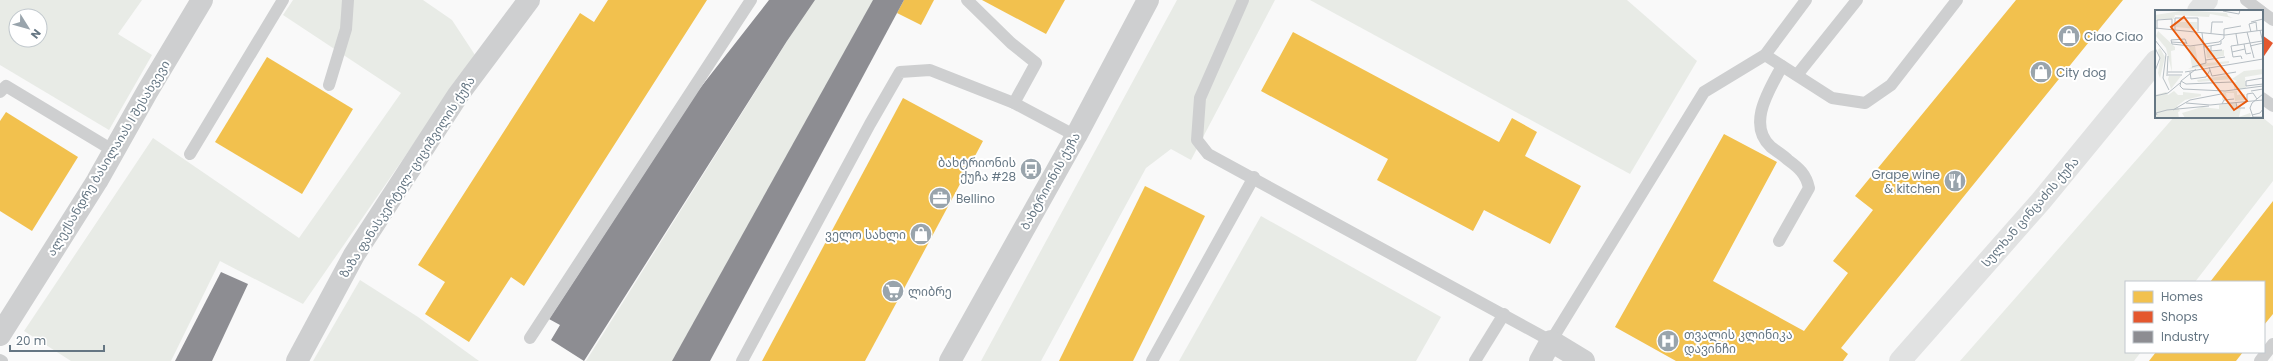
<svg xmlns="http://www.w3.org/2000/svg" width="2273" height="361" viewBox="0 0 2273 361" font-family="Poppins,'Noto Sans Georgian',sans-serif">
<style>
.green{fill:#e8ebe6;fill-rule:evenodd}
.homes{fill:#f2c14e}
.shops{fill:#e4572e}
.industry{fill:#8d8d92}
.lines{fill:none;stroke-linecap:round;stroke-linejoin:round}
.service{stroke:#cecfd0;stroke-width:12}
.minor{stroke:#cecfd0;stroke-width:22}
.tertiary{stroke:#cecfd0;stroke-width:22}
.secondary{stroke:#e1e2e2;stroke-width:22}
.labels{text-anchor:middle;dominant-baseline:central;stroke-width:4;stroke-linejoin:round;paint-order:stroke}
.poi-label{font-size:12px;fill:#657683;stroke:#fff;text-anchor:start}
.street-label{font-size:12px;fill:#657683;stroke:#fff}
.inset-road{fill:none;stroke:#b5bdc3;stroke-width:1}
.view{fill:#e8590c;fill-opacity:0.15;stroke:#e8590c;stroke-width:2}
.inset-edge{fill:none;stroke:#657683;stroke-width:2}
</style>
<rect width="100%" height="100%" fill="#f9f9f9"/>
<!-- green -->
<g class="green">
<path d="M0,0H142L118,34L152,55L109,130L0,65ZM16,16H40V40H16Z"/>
<path d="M293,0H423L452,20L475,55L303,304L220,261L171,361H71L24,331L153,138L299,238L401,93L283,15Z"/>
<path d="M813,0H885L683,361H586Z"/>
<path d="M1177,0H1275L1191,160L1171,149L1146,168L1041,361H981Z"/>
<path d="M1310,0H1627L1697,61L1630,174Z"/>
<path d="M2174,117H2262L2273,126V181L2195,282H2126V352H2141L2134,361H1960Z"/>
<path d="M1261,216L1441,317L1416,361H1179Z"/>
<path d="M360,280L418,317L479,361H313Z"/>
</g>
<!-- homes -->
<g class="homes">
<path d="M608,0H707L524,286L511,277L469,342L425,314L445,282L418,265L580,13L594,22Z"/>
<path d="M904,0H934L921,25L897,13Z"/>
<path d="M982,0H1065L1046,34Z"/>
<path d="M2016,0H2123L1841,348L1848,354L1843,361H1676L1615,327L1724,134L1777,162L1713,281L1804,331L1848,273L1833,261L1873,210L1855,196Z"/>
<path d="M1293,32L1499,142L1512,118L1537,132L1525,156L1581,186L1550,244L1484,210L1473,231L1377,180L1388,159L1261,91Z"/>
<path d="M267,57L353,109L302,194L215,142Z"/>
<path d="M903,98L983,141L899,298L865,361H762Z"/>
<path d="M6,112L78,157L32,231L0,211V121Z"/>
<path d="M1145,186L1205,216L1133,361H1059Z"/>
<path d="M2273,201V314L2264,325V282H2210Z"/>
<path d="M2156,352H2243L2236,361H2149Z"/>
</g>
<!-- shops -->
<path class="shops" d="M2262,35L2273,43L2262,59Z"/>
<!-- industry -->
<g class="industry">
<path d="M769,0H815L787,41L584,361L551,340L560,325L549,319L697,92Z"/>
<path d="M873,0H904L710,361H672Z"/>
<path d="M221,272L248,284L212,361H175Z"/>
</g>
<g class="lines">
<!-- service -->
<g class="service">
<path d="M967,0L1011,43L1036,63L1014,103"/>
<path d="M1243,0L1200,98L1197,140L1208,154L1551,341L1704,92L1765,55L1806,0"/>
<path d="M2246,0L2261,11"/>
<path d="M2262,12L2273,20"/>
<path d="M1765,55L1832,98L1865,103L1891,85L1957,0"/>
<path d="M1797,75L1857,0"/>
<path d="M329,85L346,29L348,0"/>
<path d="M0,92L6,86L114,151"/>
<path d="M2262,98L2273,106"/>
<path d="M190,154L283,0"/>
<path d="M1779,241L1809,188C1806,174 1799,168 1788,160C1783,155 1776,151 1771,147C1746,124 1770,89 1782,66"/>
<path d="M530,338L751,0"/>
<path d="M0,360L2,361"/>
<path d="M742,361L870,124L900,72L930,70L1014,103L1076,136"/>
<path d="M1152,361L1254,177"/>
<path d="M1475,361L1504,314"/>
<path d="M2260,361L2273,344"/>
</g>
<!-- minor -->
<g class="minor">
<path d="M0,335L97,181L147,92L202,0"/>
<path d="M1540,361L1551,341L1584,361"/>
</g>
<!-- tertiary -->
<g class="tertiary">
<path d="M297,361L354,255L458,95L529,0"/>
<path d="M950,361L1076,136L1148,0"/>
</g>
<!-- secondary -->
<g class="secondary">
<path d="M2198,11L2207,0"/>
<path d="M1900,361L2041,201L2156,61"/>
</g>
</g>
<!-- icons -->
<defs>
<g id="shop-disc" transform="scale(1.15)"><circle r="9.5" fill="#99a4ac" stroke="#fff"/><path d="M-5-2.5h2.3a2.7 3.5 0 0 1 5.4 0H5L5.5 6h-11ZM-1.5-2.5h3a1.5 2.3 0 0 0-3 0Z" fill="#fff"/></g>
<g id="bus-disc" transform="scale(1.15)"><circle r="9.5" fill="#99a4ac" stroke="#fff"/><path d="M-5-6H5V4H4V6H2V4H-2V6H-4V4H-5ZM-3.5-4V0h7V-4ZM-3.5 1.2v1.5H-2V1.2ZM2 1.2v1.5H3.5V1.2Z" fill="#fff"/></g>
<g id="restaurant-disc" transform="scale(1.15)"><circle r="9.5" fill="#99a4ac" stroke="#fff"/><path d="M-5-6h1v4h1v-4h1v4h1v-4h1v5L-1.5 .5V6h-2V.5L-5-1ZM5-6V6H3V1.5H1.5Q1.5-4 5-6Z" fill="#fff"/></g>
<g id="office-disc" transform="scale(1.15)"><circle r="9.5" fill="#99a4ac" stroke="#fff"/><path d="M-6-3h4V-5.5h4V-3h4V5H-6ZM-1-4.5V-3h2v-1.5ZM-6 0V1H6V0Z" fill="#fff"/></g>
<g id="supermarket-disc" transform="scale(1.15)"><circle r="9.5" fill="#99a4ac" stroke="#fff"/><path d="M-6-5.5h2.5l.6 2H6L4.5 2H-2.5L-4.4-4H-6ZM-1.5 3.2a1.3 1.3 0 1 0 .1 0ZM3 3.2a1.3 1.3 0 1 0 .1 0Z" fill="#fff"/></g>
<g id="hospital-disc" transform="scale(1.15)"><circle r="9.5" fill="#99a4ac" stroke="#fff"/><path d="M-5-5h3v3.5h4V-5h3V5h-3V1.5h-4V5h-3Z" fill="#fff"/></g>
</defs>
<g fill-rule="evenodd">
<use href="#shop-disc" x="2069" y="36"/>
<use href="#shop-disc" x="2041" y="72"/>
<use href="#bus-disc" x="1031" y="169"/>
<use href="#restaurant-disc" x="1955" y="181"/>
<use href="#office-disc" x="940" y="198"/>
<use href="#shop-disc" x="921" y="234"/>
<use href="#supermarket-disc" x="893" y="291"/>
<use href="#hospital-disc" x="1668" y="341"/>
</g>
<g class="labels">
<!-- poi labels -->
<g class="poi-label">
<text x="2084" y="36">Ciao Ciao</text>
<text x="2056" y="72">City dog</text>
<text x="1016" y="162" text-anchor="end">ბახტრიონის<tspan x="1016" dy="14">ქუჩა #28</tspan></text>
<text x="1940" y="174" text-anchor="end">Grape wine<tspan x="1940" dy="14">&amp; kitchen</tspan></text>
<text x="956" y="198">Bellino</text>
<text x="906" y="234" text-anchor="end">ველო სახლი</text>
<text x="908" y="291">ლიბრე</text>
<text x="1684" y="334">თვალის კლინიკა<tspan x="1684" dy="14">დავინჩი</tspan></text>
</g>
<!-- street labels -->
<g class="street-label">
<text transform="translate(108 158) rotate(-59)">ალექსანდრე ბასილაიას I შესახვევი</text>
<text transform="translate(407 177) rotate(-57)">ზაზა ფანასკერტელ-ციციშვილის ქუჩა</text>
<text transform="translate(1050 181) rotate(-61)">ბახტრიონის ქუჩა</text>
<text transform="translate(2030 212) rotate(-49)">სულხან ცინცაძის ქუჩა</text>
</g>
</g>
<!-- overview -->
<g transform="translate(2155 10)">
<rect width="108" height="108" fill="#f9f9f9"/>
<path d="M20,0L72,3L73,6L78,8L55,4L54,7L20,5L19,9H2L0,17V5L26,1ZM21,12H42V19L21,17ZM3,21L20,37V40L16,41L17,62L11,38L1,26ZM40,36L43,54L74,51V53L33,59L37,57L34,37ZM5,38L10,47L5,68L3,63L5,50L3,40ZM55,38L56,42L69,40V46L52,48L51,39ZM108,59V64L90,67L91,78L79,80V73L82,71L77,69L43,72L42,70L74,65L77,69L89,61ZM14,66H26L16,79L13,69ZM19,81L23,85H28V82L46,84V86L30,90L22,96L25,101L23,102L24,108H0V85L11,82L13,85ZM82,81V85L90,84V90L80,91L79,83H71L72,90H67L68,82ZM77,93H81V99L86,98L84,107L95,103L96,106L93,108H30L27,103L47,97L64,99V95Z" fill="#e8ebe6"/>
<path class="inset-road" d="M68,1L84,4L85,0M96,12L108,9M0,18L70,25L108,20M2,19V10L17,9V20M20,20V8H43V21M105,20L108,33M96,22L94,14L101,12L102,21M56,23L57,12H68M81,24L83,35L76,36L78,47L86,46L87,49M0,30L11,44L8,68L14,80M16,32L32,33M32,34L30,29L16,30L17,34L35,36L64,32L69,28V19L86,16M89,34L91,44L96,43M83,35L95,33L92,22M56,36V41L67,40M95,36L108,33M49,37L66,34V31M0,38L5,48L0,61M77,42L90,39M99,48L95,33L107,31M51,50L70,47M37,57L51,53L47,23M54,57L57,66L81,62M41,59L26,71L25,76L28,79L70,81L108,76M13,62H28M30,62L108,49M35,62L36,69L51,67L55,60M13,65H27M12,66L13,46M108,68L91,71V76L108,74M26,71L31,74L77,72M96,81L108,79M108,84L97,93L95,98L98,107H108M0,86L13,83L25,73M92,91V84L98,83L102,89M81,92L82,98H90M31,93L55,95L108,90M67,94L69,90L79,89M18,100L35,90L66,84M2,105L1,103L12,100L54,96M97,105L105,103L108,99"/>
<path class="view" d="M29,7L92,91L79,100L16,17Z"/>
<rect width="108" height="108" class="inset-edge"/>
</g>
<!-- legend -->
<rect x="2125" y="281" width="140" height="72" fill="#ffffff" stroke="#c1c8cd"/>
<rect x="2133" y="291" width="20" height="12" fill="#f2c14e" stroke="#c1c8cd"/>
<text x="2161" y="301" font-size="12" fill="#657683">Homes</text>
<rect x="2133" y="311" width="20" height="12" fill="#e4572e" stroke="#c1c8cd"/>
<text x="2161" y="321" font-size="12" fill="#657683">Shops</text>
<rect x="2133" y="331" width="20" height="12" fill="#8d8d92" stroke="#c1c8cd"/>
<text x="2161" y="341" font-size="12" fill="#657683">Industry</text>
<!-- north arrow -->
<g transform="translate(28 28) rotate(127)"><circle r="19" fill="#ffffff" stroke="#c1c8cd"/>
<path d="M0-3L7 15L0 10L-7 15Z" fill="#99a4ac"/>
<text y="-6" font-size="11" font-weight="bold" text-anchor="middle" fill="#657683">N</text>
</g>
<!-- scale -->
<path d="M10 345v6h94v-6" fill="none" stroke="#657683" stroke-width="2"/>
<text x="16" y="345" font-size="12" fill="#657683" stroke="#ffffff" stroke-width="3" paint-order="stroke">20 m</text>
</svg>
